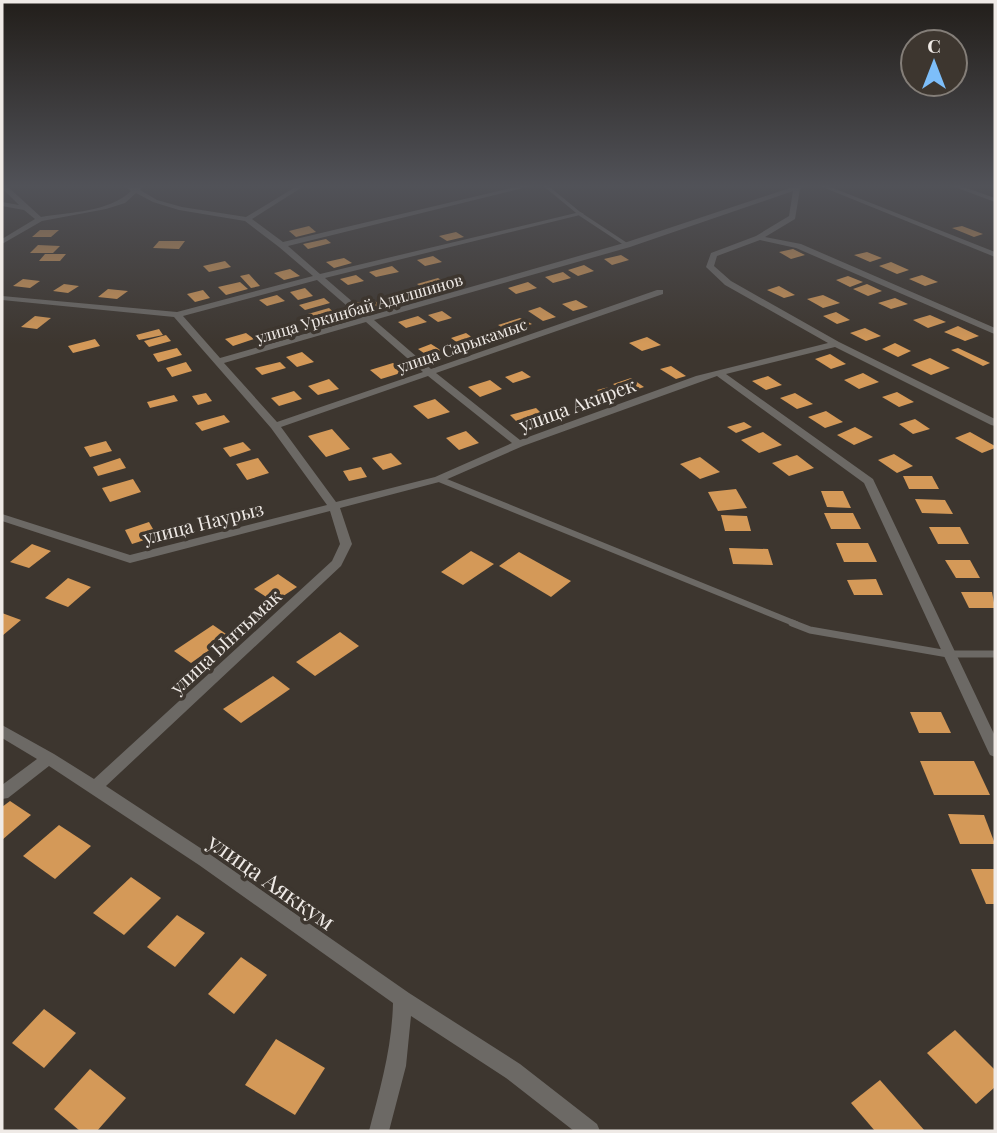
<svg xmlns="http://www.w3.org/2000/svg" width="997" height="1133" viewBox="0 0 997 1133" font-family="'Playfair Display',serif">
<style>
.building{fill:#d49958}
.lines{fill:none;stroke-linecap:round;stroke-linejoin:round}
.service-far2{stroke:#6c6965;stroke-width:3.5}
.service-far1{stroke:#6c6965;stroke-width:6}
.service{stroke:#6c6965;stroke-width:7}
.minor{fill:#6c6965;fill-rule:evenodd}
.labels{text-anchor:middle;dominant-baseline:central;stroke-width:7;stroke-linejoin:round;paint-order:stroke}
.far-street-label{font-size:16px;fill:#efeae6;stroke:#3d362f}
.street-label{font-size:19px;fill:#efeae6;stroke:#3d362f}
.near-street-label{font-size:23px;fill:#efeae6;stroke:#3d362f}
</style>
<rect width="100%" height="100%" fill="#3d362f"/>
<!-- building -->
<g class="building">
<path d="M309,226L316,232L296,237L289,231Z"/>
<path d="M962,226L983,234L974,237L952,228Z"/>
<path d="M40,230H59L51,237H32Z"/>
<path d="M456,232L464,237L447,241L439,236Z"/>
<path d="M326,239L331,243L308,249L303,244Z"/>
<path d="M159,241H185L179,249L153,248Z"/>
<path d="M38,245L60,246L53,253H30Z"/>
<path d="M793,249L805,255L791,259L779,252Z"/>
<path d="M867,252L882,258L870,262L854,255Z"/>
<path d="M45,254H66L60,261H39Z"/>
<path d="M621,255L629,260L612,265L604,259Z"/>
<path d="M433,256L442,262L425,266L417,260Z"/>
<path d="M344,258L352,263L334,268L326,262Z"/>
<path d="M225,261L231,267L209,272L203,266Z"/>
<path d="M891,262L909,270L897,274L879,266Z"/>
<path d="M584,265L594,271L578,276L568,270Z"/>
<path d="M392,266L399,272L376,277L369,272Z"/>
<path d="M290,269L300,276L284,280L274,273Z"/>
<path d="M563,272L571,278L553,283L545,277Z"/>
<path d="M249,274L260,286L251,288L240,276Z"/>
<path d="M356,275L364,281L348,285L340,279Z"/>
<path d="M922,275L938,282L925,286L909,279Z"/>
<path d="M848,276L863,282L850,287L836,280Z"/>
<path d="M438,278L447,284L426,290L417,284Z"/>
<path d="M23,279L40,281L30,288L13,286Z"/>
<path d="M240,282L248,289L226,295L218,287Z"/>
<path d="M528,282L537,288L516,294L508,288Z"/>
<path d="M64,284L79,286L68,293L53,291Z"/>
<path d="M867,284L882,291L868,296L853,289Z"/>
<path d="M779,286L795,295L784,298L767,290Z"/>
<path d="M305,288L313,296L298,300L290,292Z"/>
<path d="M108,289L128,291L117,299L98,297Z"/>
<path d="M203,290L210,298L195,302L187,294Z"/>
<path d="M277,295L285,301L267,306L259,300Z"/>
<path d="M823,295L840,303L823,308L807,299Z"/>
<path d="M324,298L330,303L305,310L299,305Z"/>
<path d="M895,298L908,304L891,309L878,303Z"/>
<path d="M372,299L381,305L364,310L356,303Z"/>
<path d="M576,300L588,307L573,311L562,304Z"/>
<path d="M540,307L556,317L543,321L528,311Z"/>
<path d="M329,308L339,317L319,323L308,314Z"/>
<path d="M442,311L452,318L438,322L428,315Z"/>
<path d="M836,312L850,320L837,324L823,316Z"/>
<path d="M930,315L946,322L928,328L913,320Z"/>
<path d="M35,316L51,318L37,329L21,327Z"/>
<path d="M418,316L427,322L406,328L398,322Z"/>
<path d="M520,318L532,324L510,332L498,325Z"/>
<path d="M958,326L979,336L965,341L944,332Z"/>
<path d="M865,328L881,336L866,341L850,333Z"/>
<path d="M159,329L163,335L139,340L136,335Z"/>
<path d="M246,333L254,339L233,346L225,339Z"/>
<path d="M466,333L481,344L466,349L451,338Z"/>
<path d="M166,335L171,341L149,347L144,341Z"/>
<path d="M647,337L661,345L642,351L629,343Z"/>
<path d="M95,339L100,346L73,353L68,346Z"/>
<path d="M895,343L911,351L898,357L882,349Z"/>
<path d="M431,344L445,353L431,358L418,349Z"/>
<path d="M177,348L182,355L158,362L153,354Z"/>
<path d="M958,348L990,363L983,366L951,350Z"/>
<path d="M302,352L314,362L297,367L286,357Z"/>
<path d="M830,354L846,364L831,369L815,359Z"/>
<path d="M930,358L950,368L931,375L911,365Z"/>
<path d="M186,362L192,371L172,377L166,368Z"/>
<path d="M280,362L286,368L262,375L255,368Z"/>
<path d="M393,363L404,372L381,379L370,370Z"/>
<path d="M671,366L686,376L676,379L660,369Z"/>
<path d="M522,371L531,377L513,383L505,377Z"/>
<path d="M863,373L879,382L859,389L844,380Z"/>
<path d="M768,376L782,385L766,390L752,381Z"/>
<path d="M631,378L644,387L626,393L613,384Z"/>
<path d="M329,379L339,389L318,395L308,386Z"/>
<path d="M490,380L502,389L480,397L468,387Z"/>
<path d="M609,387L620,396L608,400L597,390Z"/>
<path d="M294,391L302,399L279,406L271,398Z"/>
<path d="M897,392L914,402L899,407L882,397Z"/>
<path d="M206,393L212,401L198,405L192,396Z"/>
<path d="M795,393L813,404L797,409L780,398Z"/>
<path d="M174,395L178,401L150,408L147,402Z"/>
<path d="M593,395L604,404L588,409L576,400Z"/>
<path d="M435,399L450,412L428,419L413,406Z"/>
<path d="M536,408L547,419L521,426L510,415Z"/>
<path d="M826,411L843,422L825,428L808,417Z"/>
<path d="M224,415L230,422L202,431L195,423Z"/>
<path d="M915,419L930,429L913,434L899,424Z"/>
<path d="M744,422L752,427L736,433L727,427Z"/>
<path d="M855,427L873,437L854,445L837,435Z"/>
<path d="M332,429L350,449L326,457L308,436Z"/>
<path d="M466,431L479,443L459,450L446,438Z"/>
<path d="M763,432L782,445L759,453L741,440Z"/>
<path d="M970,432L995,446V448L982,453L955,438Z"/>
<path d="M106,441L112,451L90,457L84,447Z"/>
<path d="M243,442L251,450L230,457L223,448Z"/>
<path d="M391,453L402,464L383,470L372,458Z"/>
<path d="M894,454L913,466L897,473L878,460Z"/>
<path d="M797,455L814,468L789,476L772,463Z"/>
<path d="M700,457L720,472L700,479L680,464Z"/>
<path d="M120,458L126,468L98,476L93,467Z"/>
<path d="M258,458L269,473L247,480L236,464Z"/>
<path d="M361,467L367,477L349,481L343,471Z"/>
<path d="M903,476H932L939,489H909Z"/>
<path d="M133,479L141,492L110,502L102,488Z"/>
<path d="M736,489L747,508L718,511L708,492Z"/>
<path d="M821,491H843L851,508L827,507Z"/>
<path d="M915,499L945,500L953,514L922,513Z"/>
<path d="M824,513H853L861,529H831Z"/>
<path d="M721,515L747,516L751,531H725Z"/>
<path d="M149,522L157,536L132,544L125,530Z"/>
<path d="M929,527H960L969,544H938Z"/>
<path d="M836,543H868L877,562H844Z"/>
<path d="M32,544L51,551L29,568L10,562Z"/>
<path d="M729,548L768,549L773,565L733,564Z"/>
<path d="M471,551L494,564L463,585L441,572Z"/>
<path d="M519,552L571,581L551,597L499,566Z"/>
<path d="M945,560H970L980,578H956Z"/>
<path d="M278,574L297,587L274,602L254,589Z"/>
<path d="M68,578L91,587L68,607L45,598Z"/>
<path d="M876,579L883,595H854L847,580Z"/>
<path d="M961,592H992L995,608H969Z"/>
<path d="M2,613L21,620L2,636Z"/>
<path d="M213,625L229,636L191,663L174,651Z"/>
<path d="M340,632L359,646L315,676L296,662Z"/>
<path d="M273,676L290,689L241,723L223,709Z"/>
<path d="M910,712H941L951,733H919Z"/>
<path d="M920,761H974L990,795H934Z"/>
<path d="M10,801L31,815L2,840V807Z"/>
<path d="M948,814L984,815L995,844H960Z"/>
<path d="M59,825L91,846L55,879L23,856Z"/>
<path d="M971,869H995V904H986Z"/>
<path d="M131,877L161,898L124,935L93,913Z"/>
<path d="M177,915L205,933L175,967L147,947Z"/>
<path d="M241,957L267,975L234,1014L208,994Z"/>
<path d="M44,1009L76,1033L44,1068L12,1043Z"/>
<path d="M955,1030L995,1070V1087L976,1104L927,1053Z"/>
<path d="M276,1039L325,1068L295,1115L245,1085Z"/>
<path d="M90,1069L126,1098L97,1131H80L54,1109Z"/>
<path d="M880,1080L925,1131H875L851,1103Z"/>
</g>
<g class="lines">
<!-- service-far2 -->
<path class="service-far2" d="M546,186L580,214L627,245"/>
<!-- service-far1 -->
<path class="service-far1" d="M439,479L796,624"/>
<!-- service -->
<path class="service" d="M792,623L810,630L948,654H995"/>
<!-- minor -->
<g class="minor">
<path d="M2,186H7L41,217C71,212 109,212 131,191L124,186L135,187L143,186L140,190L157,200L182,207L246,217L297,186H304L252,219L283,242L520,186H531L288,246L320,274L580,212L584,214L325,278L369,316L624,243L796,186H805L800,189L795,219L765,237L801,244L995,328V334L992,333L796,248L760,240L717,256L714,266L731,281L839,342L995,419V426L991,425L835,347L726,374L873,479L995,736V757L990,755L988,751L864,483L717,376L523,446L443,481L340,508L352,544L341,566L106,786L211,855L409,993L520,1064L597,1124L600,1131H574L506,1078L411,1016L406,1066L389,1131H369C380,1089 392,1048 393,1003L199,865L49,766L8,798L2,799V785L37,759L2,738V725L54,754L94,779L332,561L340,544L330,511L130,563L2,521V514L130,555L327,505L271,428L174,317L2,300V296L177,312L313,276L279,247L245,221L179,210L153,202L136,193L125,203L106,209L42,221L2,244V239L35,219L24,210L2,206V202L19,205L2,188ZM793,191L789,216L756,236L711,253L706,267L725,285L828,343L696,376L520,440L436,373L663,294V290H657L431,369L374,320L630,247ZM317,280L361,318L220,358L183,316ZM366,322L423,372L277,422L224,363ZM428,376L512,443L435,477L336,502L281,427Z"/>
<path d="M820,186H828L995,252V257Z"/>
<path d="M952,186H961L995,198V202Z"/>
</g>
</g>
<!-- sky -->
<linearGradient id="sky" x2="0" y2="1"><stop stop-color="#221e1a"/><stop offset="0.54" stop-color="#515258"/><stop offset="1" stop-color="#515258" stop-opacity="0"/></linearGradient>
<rect width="997" height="344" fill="url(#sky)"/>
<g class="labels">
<!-- far-street labels -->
<g class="far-street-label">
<text transform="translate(359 308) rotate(-16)">улица Уркинбай Адилшинов</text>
<text transform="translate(462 345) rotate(-19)">улица Сарыкамыс</text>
</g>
<!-- street labels -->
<g class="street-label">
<text transform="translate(577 404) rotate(-20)">улица Акирек</text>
<text transform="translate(203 522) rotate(-14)">улица Наурыз</text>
<text transform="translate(225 641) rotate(-43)">улица Ынтымак</text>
</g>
<!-- near-street labels -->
<g class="near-street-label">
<text transform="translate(272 881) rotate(35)">улица Аяккум</text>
</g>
</g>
<!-- border -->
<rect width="997" height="1133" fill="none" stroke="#efeae6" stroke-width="7"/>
<!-- north arrow -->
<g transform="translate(934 63)"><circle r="33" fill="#3d362f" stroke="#847e78" stroke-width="2"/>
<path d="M0-5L12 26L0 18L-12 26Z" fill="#7dbef9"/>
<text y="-10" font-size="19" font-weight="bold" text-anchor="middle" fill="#efeae6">С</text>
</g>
</svg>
